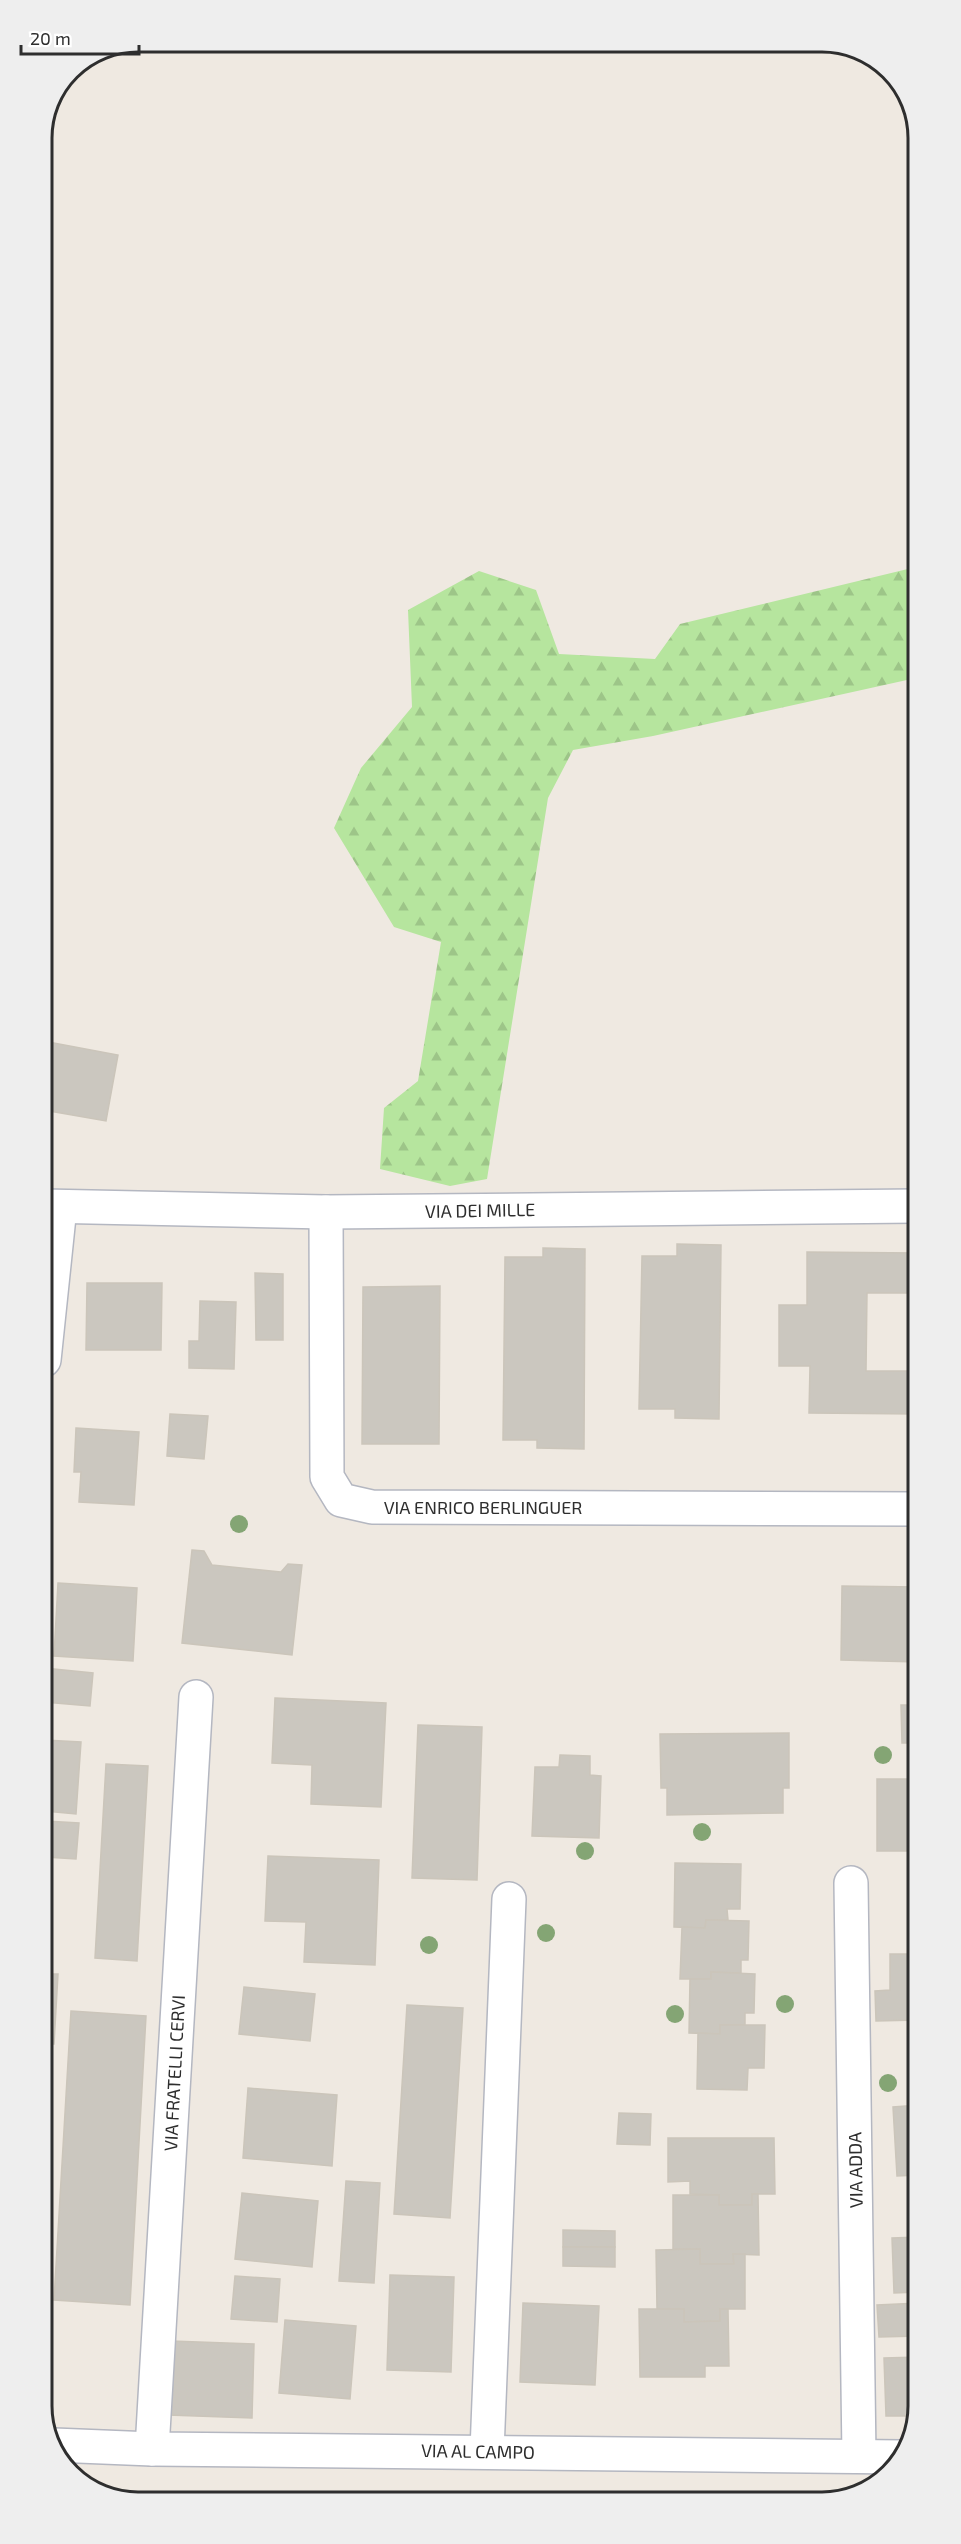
<svg xmlns="http://www.w3.org/2000/svg" width="961" height="2544" viewBox="0 0 961 2544" font-family="'Exo 2',sans-serif">
<style>
.forest{fill:url(#forest-firs)}
.building{fill:#cbc7bf;stroke:#cbc5ba;stroke-width:1.5}
.lines{fill:none;stroke-linecap:round;stroke-linejoin:round}
.street-casing{stroke:#b4b7c1;stroke-width:36}
.secondary-casing{stroke:#b4b7c1;stroke-width:36}
.street{stroke:#fff;stroke-width:33}
.secondary{stroke:#fff;stroke-width:33}
.tree{fill:#84a574}
.labels{text-anchor:middle;dominant-baseline:central;stroke-width:4.5;stroke-linejoin:round;paint-order:stroke}
.street-label{font-size:18px;fill:#2e2e2e;stroke:#fff}
.rim{fill:none;stroke:#2e2e2e;stroke-width:3}
</style>
<defs>
<pattern id="forest-firs" width="22" height="20" patternUnits="userSpaceOnUse" patternTransform="scale(1.5)"><rect width="22" height="20" fill="#b6e59e"/><path d="M5 1l3.5 6h-7zM16 11l3.5 6h-7z" fill="#9dc588"/></pattern>
</defs>
<rect width="100%" height="100%" fill="#efe9e1"/>
<!-- forest -->
<path class="forest" d="M916,567V678L653,736L573,750L548,798L487,1179L450,1186L380,1169L384,1108L418,1081L441,942L394,927L334,828L361,768L412,707L408,610L479,571L536,590L559,654L655,659L680,624Z"/>
<!-- building -->
<g class="building">
<path d="M43,1041L118,1055L106,1121L44,1110Z"/>
<path d="M677,1244L721,1245L719,1419L675,1418V1409H639L642,1256H677Z"/>
<path d="M543,1248L585,1249L584,1449L537,1448V1440H503L505,1257H543Z"/>
<path d="M807,1252L917,1253L916,1293H867L866,1371H917V1414L809,1413L810,1366H779V1305H807Z"/>
<path d="M255,1273L283,1274V1340H256Z"/>
<path d="M87,1283H162L161,1350H86Z"/>
<path d="M440,1286L439,1444H362L363,1287Z"/>
<path d="M200,1301L236,1302L234,1369L189,1368V1341H199Z"/>
<path d="M170,1414L208,1416L204,1459L167,1456Z"/>
<path d="M76,1428L139,1432L134,1505L79,1502L81,1472H74Z"/>
<path d="M192,1550L204,1551L212,1565L281,1572L288,1564L302,1565L292,1655L182,1643Z"/>
<path d="M58,1583L137,1588L133,1661L54,1656Z"/>
<path d="M842,1586L918,1587V1662L841,1660Z"/>
<path d="M44,1668L93,1673L90,1706L44,1702Z"/>
<path d="M275,1698L386,1703L381,1807L311,1804L312,1765L272,1763Z"/>
<path d="M901,1705H918V1743H902Z"/>
<path d="M418,1725L482,1727L477,1880L412,1878Z"/>
<path d="M789,1733V1788H783V1813L667,1815V1788H661L660,1734Z"/>
<path d="M44,1740L81,1742L76,1814L45,1811Z"/>
<path d="M560,1755L590,1756V1775L601,1776L599,1838L532,1836L535,1767H559Z"/>
<path d="M106,1764L148,1766L137,1961L95,1958Z"/>
<rect x="877" y="1779" width="41" height="72"/>
<path d="M45,1821L79,1823L76,1859L45,1857Z"/>
<path d="M268,1856L379,1860L375,1965L304,1962L306,1922L265,1921Z"/>
<path d="M675,1863L741,1864L740,1909H727L728,1920H706L705,1928L674,1927Z"/>
<path d="M706,1920L749,1921L748,1960H741V1973L711,1972V1979H680L682,1927L705,1928Z"/>
<path d="M890,1954H918V2020L876,2021L875,1991L890,1990Z"/>
<path d="M711,1972L755,1974L754,2013H745V2025H720V2034L689,2033L690,1979H711Z"/>
<path d="M45,1974H58L54,2044H45Z"/>
<path d="M244,1987L315,1994L310,2041L239,2034Z"/>
<path d="M407,2005L463,2008L450,2218L394,2214Z"/>
<path d="M71,2011L146,2016L130,2305L54,2300Z"/>
<path d="M720,2025H765L764,2068H748L747,2090L697,2089L698,2033L720,2034Z"/>
<path d="M248,2088L337,2095L332,2166L243,2158Z"/>
<path d="M919,2105V2175L897,2176L893,2107Z"/>
<path d="M619,2113L651,2114L650,2145L617,2144Z"/>
<path d="M668,2138H774L775,2194H752V2205H719V2195L690,2194V2181L668,2182Z"/>
<path d="M346,2181L380,2183L374,2283L339,2281Z"/>
<path d="M242,2193L318,2201L312,2267L235,2259Z"/>
<path d="M752,2194H758L759,2255L733,2254L734,2264H700V2249H673V2195H719V2205H752Z"/>
<path d="M563,2230L615,2231V2247H563Z"/>
<path d="M919,2237V2292L894,2293L892,2238Z"/>
<path d="M563,2247H615V2267L563,2266Z"/>
<path d="M700,2249V2264H734L733,2254H745V2309H720V2321L684,2322V2309H657L656,2250Z"/>
<path d="M390,2275L454,2277L451,2372L387,2370Z"/>
<path d="M235,2276L280,2279L277,2322L231,2319Z"/>
<path d="M523,2303L599,2306L595,2385L520,2382Z"/>
<path d="M919,2303V2336L879,2337L877,2305Z"/>
<path d="M639,2309H684V2322L720,2321V2309H728L729,2366H705V2377H640Z"/>
<path d="M285,2320L356,2326L350,2399L279,2393Z"/>
<path d="M171,2341L254,2344L252,2418L168,2415Z"/>
<path d="M919,2357V2406L916,2416H886L884,2358Z"/>
</g>
<g class="lines">
<!-- street casing -->
<g class="street-casing">
<g id="street">
<path d="M44,1206L326,1212L917,1206"/>
<path d="M326,1212L327,1477L341,1500L372,1507L918,1509"/>
<path d="M44,1360L60,1207"/>
<path d="M851,1883L859,2456"/>
<path d="M152,2449L196,1697"/>
<path d="M487,2451L509,1899"/>
</g>
</g>
<!-- secondary casing -->
<g class="secondary-casing">
<path id="secondary" d="M54,2445L152,2449L902,2457"/>
</g>
<!-- street -->
<use href="#street" class="street"/>
<!-- secondary -->
<use href="#secondary" class="secondary"/>
</g>
<!-- trees -->
<g class="tree">
<circle cx="239" cy="1524" r="9"/>
<circle cx="883" cy="1755" r="9"/>
<circle cx="702" cy="1832" r="9"/>
<circle cx="585" cy="1851" r="9"/>
<circle cx="546" cy="1933" r="9"/>
<circle cx="429" cy="1945" r="9"/>
<circle cx="785" cy="2004" r="9"/>
<circle cx="675" cy="2014" r="9"/>
<circle cx="888" cy="2083" r="9"/>
</g>
<g class="labels">
<!-- street labels -->
<g class="street-label">
<text transform="translate(480 1210) rotate(-1)">VIA DEI MILLE</text>
<text x="483" y="1507">VIA ENRICO BERLINGUER</text>
<text transform="translate(174 2073) rotate(-87)">VIA FRATELLI CERVI</text>
<text transform="translate(855 2170) rotate(-91)">VIA ADDA</text>
<text transform="translate(478 2451) rotate(1)">VIA AL CAMPO</text>
</g>
</g>
<!-- crop -->
<path d="M0 0H961V2544H0ZM138 52H822A86 86 0 0 1 908 138V2406A86 86 0 0 1 822 2492H138A86 86 0 0 1 52 2406V138A86 86 0 0 1 138 52Z" fill="#eee" fill-rule="evenodd"/>
<path class="rim" d="M138 52H822A86 86 0 0 1 908 138V2406A86 86 0 0 1 822 2492H138A86 86 0 0 1 52 2406V138A86 86 0 0 1 138 52Z"/>
<!-- scale -->
<path d="M21 45v9h118v-9" fill="none" stroke="#2e2e2e" stroke-width="3"/>
<text x="30" y="45" font-size="18" fill="#2e2e2e" stroke="#ffffff" stroke-width="4.5" paint-order="stroke">20 m</text>
</svg>
